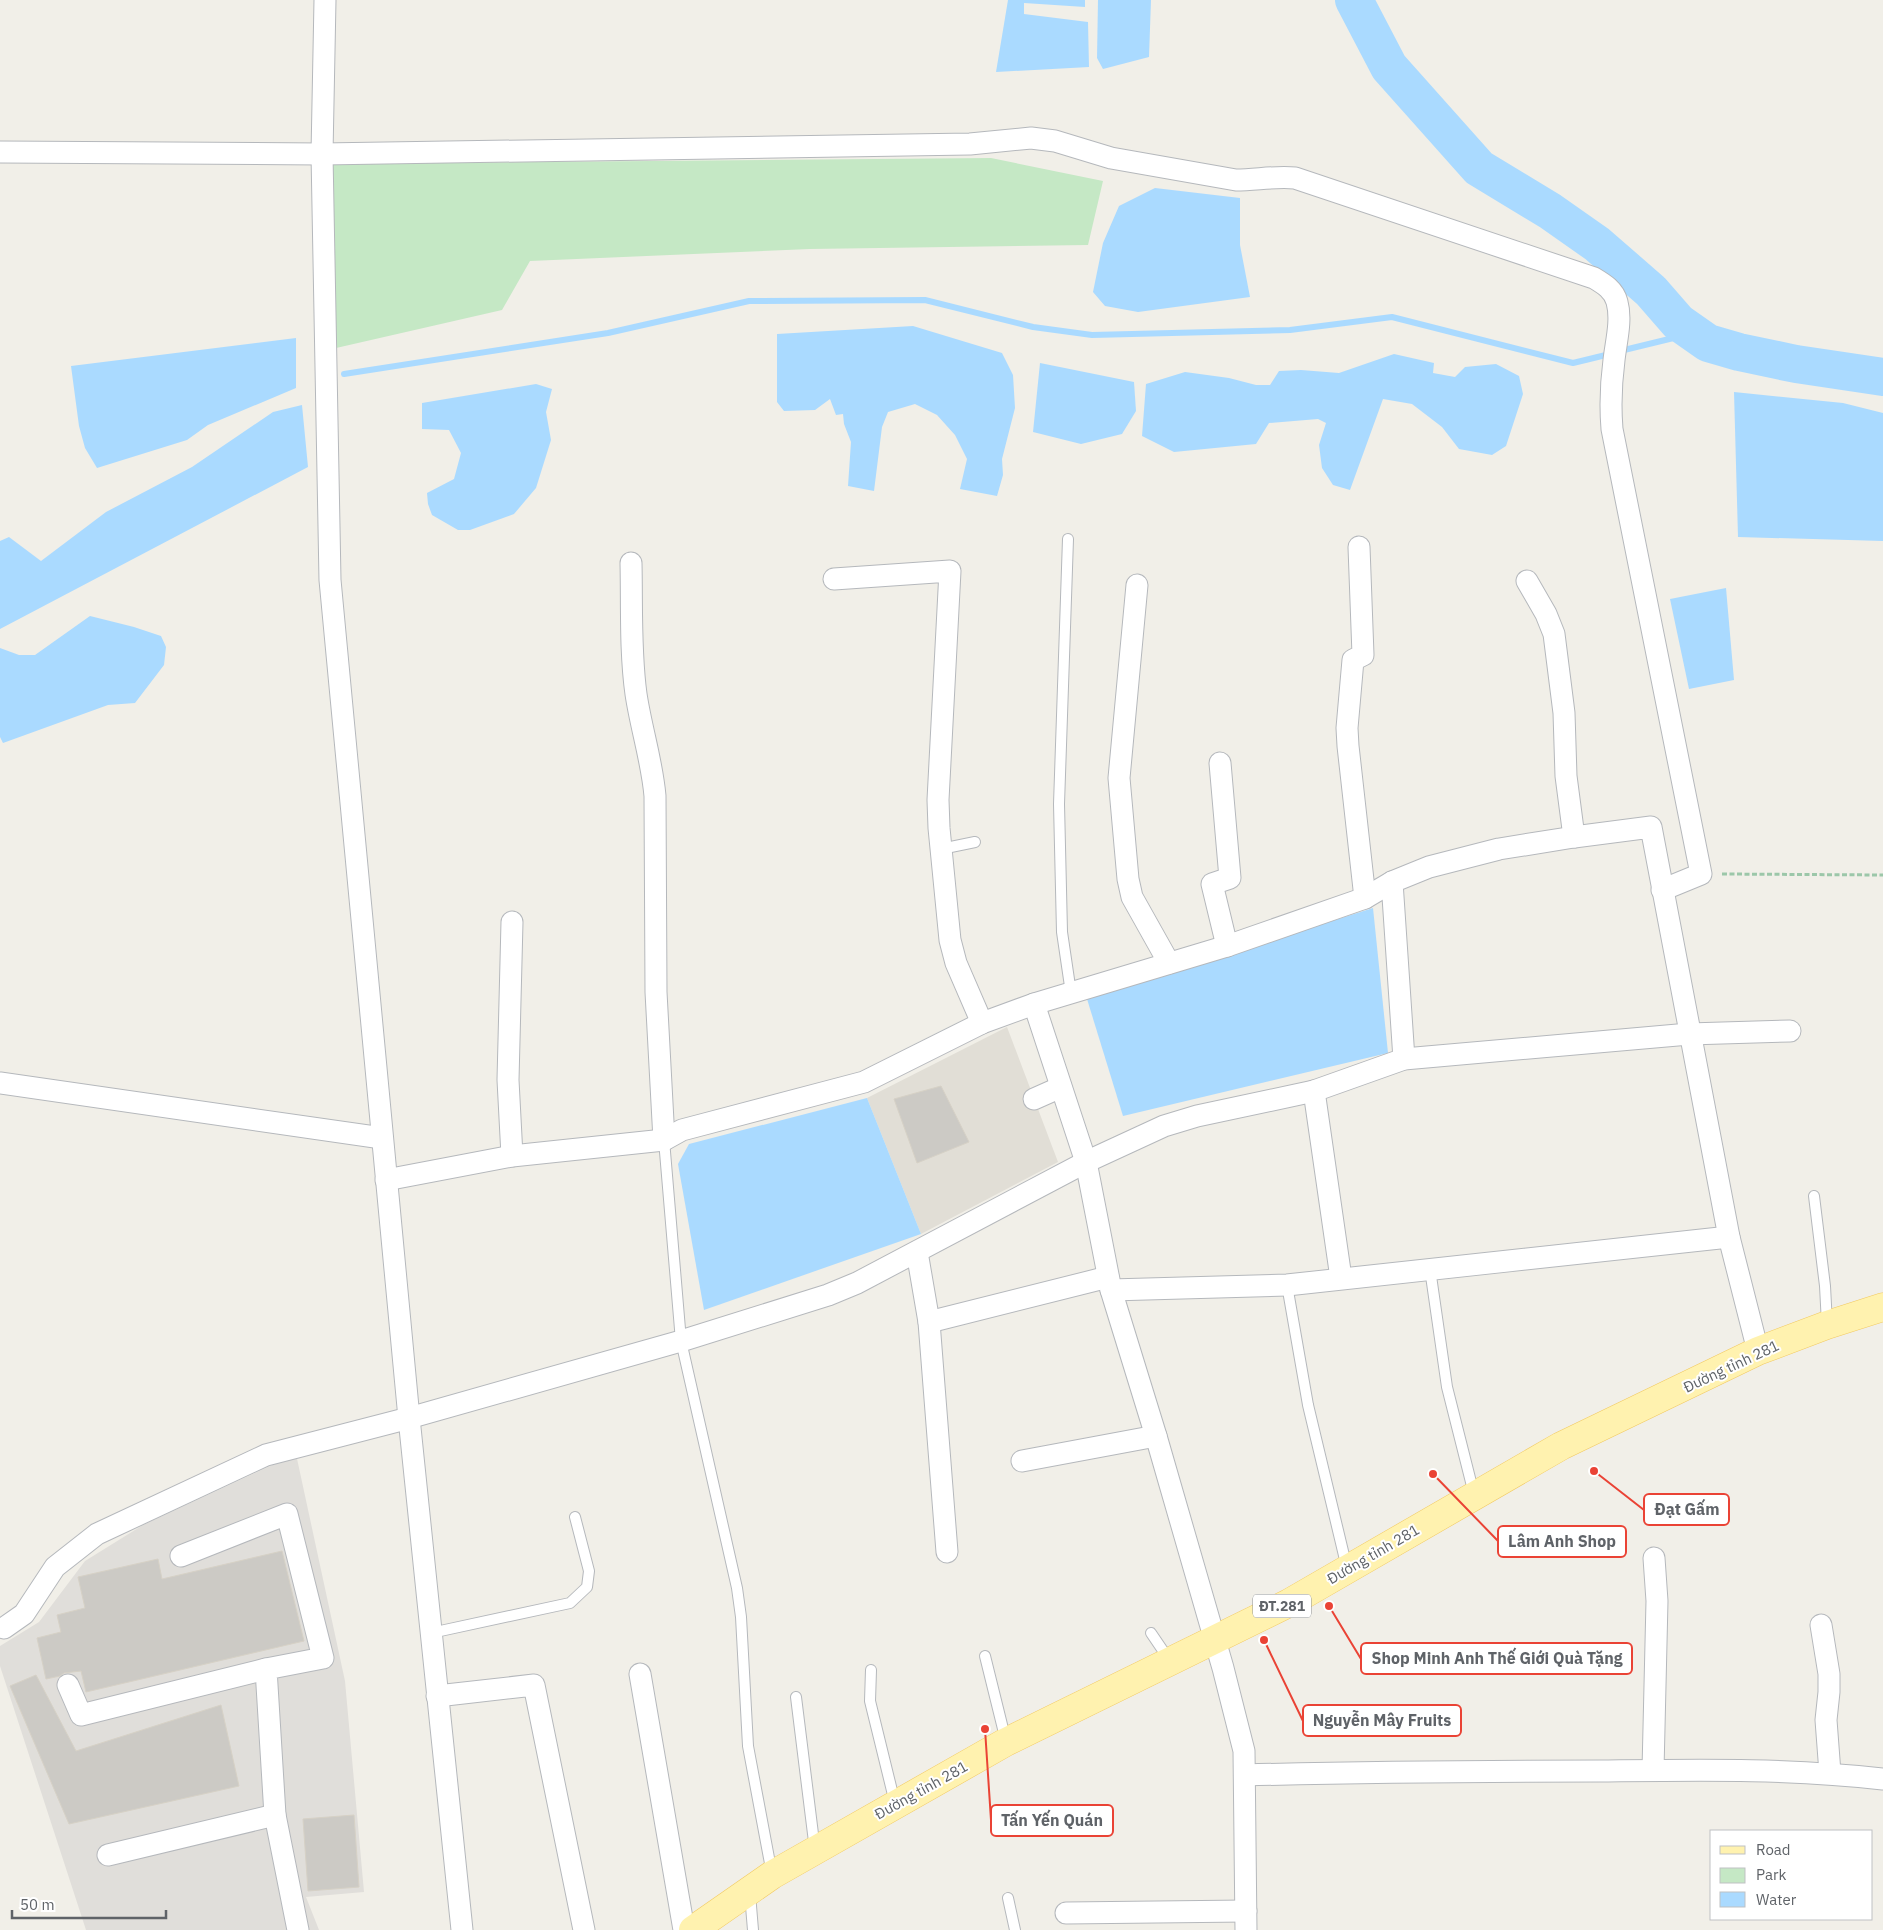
<svg xmlns="http://www.w3.org/2000/svg" width="1883" height="1930" viewBox="0 0 1883 1930" font-family="'IBM Plex Sans',sans-serif">
<style>
.industrial{fill:#e0deda}
.education{fill:#e1ded6}
.green{fill:#c5e8c5}
.water{fill:#aadaff}
.lines{fill:none;stroke-linecap:round;stroke-linejoin:round}
.stream{stroke:#aadaff;stroke-width:6}
.river{stroke:#aadaff;stroke-width:38}
.building{fill:#cccac5;stroke:#d6d1c6}
.lane-casing{stroke:#b5b8bc;stroke-width:12}
.street-casing{stroke:#b5b8bc;stroke-width:23}
.primary-casing{stroke:#f2c960;stroke-width:29}
.path{stroke:#9cc7a9;stroke-width:3;stroke-dasharray:5 2.5;stroke-linecap:butt}
.lane{stroke:#fff;stroke-width:10}
.street{stroke:#fff;stroke-width:21}
.primary{stroke:#fff2af;stroke-width:28}
.labels{text-anchor:middle;dominant-baseline:central;stroke-width:4;stroke-linejoin:round;paint-order:stroke}
.shield{fill:#fff;stroke:#8f9295;stroke-width:1}
.shield-label{font-size:14px;font-weight:bold;fill:#5f6368}
.street-label{font-size:15px;fill:#5f6368;stroke:#fff}
.leader{fill:none;stroke:#ea4335;stroke-width:2}
.callout-dot{fill:#ea4335;stroke:#fff;stroke-width:2}
.callout{fill:#fff;stroke:#ea4335;stroke-width:2}
.callout-label{font-size:16px;text-anchor:middle;font-weight:bold;fill:#5f6368}
</style>
<rect width="100%" height="100%" fill="#f1efe8"/>
<!-- industrial -->
<path class="industrial" d="M296,1454L345,1681L364,1892L306,1897L319,1930H86L0,1666V1646L39,1622L85,1561L143,1525Z"/>
<!-- education -->
<path class="education" d="M1007,1027L1058,1162L921,1234L867,1098Z"/>
<!-- green -->
<path class="green" d="M991,158L1103,181L1088,245L810,249L530,261L502,310L323,351L321,164Z"/>
<!-- water -->
<g class="water">
<path d="M1008,0H1085V7L1024,3V14L1088,22L1089,67L996,72Z"/>
<path d="M1098,0H1151L1149,57L1103,69L1097,58Z"/>
<path d="M1155,188L1240,198V245L1250,297L1138,312L1105,306L1093,292L1103,243L1119,206Z"/>
<path d="M913,326L1002,353L1013,375L1015,408L1002,459L1003,475L997,496L960,489L967,459L955,435L937,415L915,404L888,412L882,427L874,491L848,486L851,442L844,424L843,414L836,415L830,399L815,410L784,411L777,402V334Z"/>
<path d="M296,338V388L208,425L187,440L97,468L85,448L79,426L71,366Z"/>
<path d="M1394,354L1434,363L1433,373L1455,377L1465,367L1496,364L1519,376L1523,394L1506,446L1492,455L1459,449L1442,427L1412,404L1383,399L1350,490L1333,485L1322,468L1319,445L1326,423L1318,419L1269,423L1256,444L1174,452L1142,436L1146,384L1185,372L1229,378L1256,385H1270L1279,371L1301,370L1339,373Z"/>
<path d="M1040,363L1134,382L1136,411L1122,434L1081,444L1033,432Z"/>
<path d="M536,384L552,389L546,412L551,440L536,488L514,514L470,530H458L432,515L428,504L427,493L454,479L461,453L449,430L422,429V403Z"/>
<path d="M1734,392L1843,403L1883,413V541L1738,537Z"/>
<path d="M302,405L308,467L0,629V541L9,537L41,561L106,512L192,467L273,412Z"/>
<path d="M1726,588L1734,680L1689,689L1670,599Z"/>
<path d="M90,616L134,627L161,636L166,647L164,665L135,703L108,705L3,743L0,737V648L19,655H35Z"/>
<path d="M1373,908L1388,1053L1123,1116L1087,999Z"/>
<path d="M867,1098L921,1234L704,1310L678,1164L689,1144Z"/>
</g>
<g class="lines">
<!-- stream -->
<g class="stream">
<path d="M1620,351L1694,333"/>
<path d="M344,374L608,333L749,301L925,300L1033,327L1092,335L1290,330L1392,317L1573,363L1610,354"/>
</g>
<!-- river -->
<path class="river" d="M1354,0L1389,67L1479,168L1550,211L1597,244L1651,291L1678,322L1708,343L1739,352L1796,364L1883,377"/>
</g>
<!-- building -->
<g class="building">
<path d="M941,1086L969,1142L917,1163L894,1099Z"/>
<path d="M282,1551L304,1641L86,1692L81,1671L64,1673L60,1676L46,1679L37,1638L61,1632L57,1615L85,1608L78,1577L158,1559L162,1579Z"/>
<path d="M36,1675L76,1751L221,1705L239,1786L69,1824L10,1686Z"/>
<path d="M354,1815L359,1887L308,1891L303,1819Z"/>
</g>
<g class="lines">
<!-- lane casing -->
<g class="lane-casing">
<g id="lane">
<path d="M1068,539L1059,804L1062,932L1071,993"/>
<path d="M941,849L975,842"/>
<path d="M664,1140L681,1341L737,1588L741,1617L748,1746L772,1874"/>
<path d="M1814,1196L1825,1286L1827,1324"/>
<path d="M1430,1269L1447,1387L1474,1494"/>
<path d="M1287,1285L1308,1405L1347,1568"/>
<path d="M431,1633L570,1603L587,1587L589,1571L575,1517"/>
<path d="M1151,1633L1170,1661"/>
<path d="M985,1656L1006,1741"/>
<path d="M871,1670L870,1701L895,1803"/>
<path d="M796,1697L815,1850"/>
<path d="M750,1894L753,1930"/>
<path d="M1008,1898L1015,1930"/>
</g>
</g>
<!-- street casing -->
<g class="street-casing">
<g id="street">
<path d="M325,0L322,154L330,580L409,1418L462,1930"/>
<path d="M0,152L322,154L970,144L1031,138L1055,141L1111,158L1236,180C1256,180 1275,176 1295,178L1594,278C1604,284 1614,290 1617,302C1622,320 1616,342 1614,360C1611,383 1610,405 1612,429L1701,874L1662,890"/>
<path d="M1359,547L1363,655L1353,660L1347,728L1348,746L1365,898"/>
<path d="M631,563C632,606 630,651 636,694C641,728 652,761 655,796L656,992L664,1140"/>
<path d="M834,579L950,571L938,800L939,828L950,940L956,963L982,1023"/>
<path d="M1527,581L1546,614L1554,634L1564,713L1566,776L1574,837"/>
<path d="M1137,585L1119,778L1128,879L1132,897L1169,963"/>
<path d="M1220,763L1230,878L1212,884L1227,946"/>
<path d="M1392,882L1404,1059"/>
<path d="M1034,1004L1086,1162L1111,1290L1156,1436L1223,1668L1244,1751L1246,1930"/>
<path d="M0,1083L382,1138"/>
<path d="M1314,1091L1341,1278"/>
<path d="M1034,1099L1061,1087"/>
<path d="M512,1156L508,1080L512,922"/>
<path d="M386,1180L512,1156L664,1140L682,1130L864,1082L982,1023L1034,1004L1227,946L1365,898L1392,882L1429,867L1499,849L1574,837L1651,827L1729,1237L1758,1351"/>
<path d="M917,1252L929,1322L947,1552"/>
<path d="M1111,1290L1287,1285L1729,1237"/>
<path d="M929,1322L1108,1277"/>
<path d="M1022,1461L1156,1436"/>
<path d="M181,1556L287,1514L323,1658L266,1669L275,1815L298,1930"/>
<path d="M1821,1625L1829,1674V1692L1826,1720L1830,1773"/>
<path d="M4,1628L24,1614L55,1567L97,1534L266,1455L409,1418L681,1341L828,1295L857,1283L1086,1162L1164,1126L1197,1116L1314,1091L1404,1059L1689,1034L1790,1031"/>
<path d="M640,1674L684,1930"/>
<path d="M68,1685L81,1715L266,1669"/>
<path d="M437,1696L534,1685L584,1930"/>
<path d="M1653,1770L1657,1601L1654,1558"/>
<path d="M1245,1775C1363,1772 1481,1771 1600,1771C1694,1770 1789,1768 1883,1779"/>
<path d="M108,1855L275,1815"/>
<path d="M1066,1913L1246,1911"/>
</g>
</g>
<!-- primary casing -->
<g class="primary-casing">
<path id="primary" d="M693,1930L772,1875L1006,1742L1289,1603L1561,1446L1758,1351L1827,1325L1883,1307"/>
</g>
<!-- path -->
<path class="path" d="M1722,874L1883,875"/>
<!-- lane -->
<use href="#lane" class="lane"/>
<!-- street -->
<use href="#street" class="street"/>
<!-- primary -->
<use href="#primary" class="primary"/>
</g>
<g class="labels">
<!-- shield labels -->
<rect class="shield" x="1253" y="1594.5" width="58" height="23" rx="4"/>
<g class="shield-label">
<text x="1282" y="1606">ĐT.281</text>
</g>
<!-- street labels -->
<g class="street-label">
<text transform="translate(1731 1366) rotate(-25)">Đường tỉnh 281</text>
<text transform="translate(1373 1554) rotate(-30)">Đường tỉnh 281</text>
<text transform="translate(921 1790) rotate(-29)">Đường tỉnh 281</text>
</g>
</g>
<!-- callouts -->
<path class="leader" d="M1594 1471L1644 1510M1433 1474L1498 1541M1329 1606L1361 1659M1264 1640L1303 1721M985 1729L991 1820"/>
<g class="callout-dot">
<circle cx="1594" cy="1471" r="5"/>
<circle cx="1433" cy="1474" r="5"/>
<circle cx="1329" cy="1606" r="5"/>
<circle cx="1264" cy="1640" r="5"/>
<circle cx="985" cy="1729" r="5"/>
</g>
<g class="callout">
<rect x="1644" y="1494" width="85" height="31" rx="5"/>
<rect x="1498" y="1526" width="128" height="31" rx="5"/>
<rect x="1361" y="1643" width="271" height="31" rx="5"/>
<rect x="1303" y="1705" width="158" height="31" rx="5"/>
<rect x="991" y="1805" width="122" height="31" rx="5"/>
</g>
<g class="callout-label">
<text x="1687" y="1515">Đạt Gấm</text>
<text x="1562" y="1547">Lâm Anh Shop</text>
<text x="1497" y="1664">Shop Minh Anh Thế Giới Quà Tặng</text>
<text x="1382" y="1726">Nguyễn Mây Fruits</text>
<text x="1052" y="1826">Tấn Yến Quán</text>
</g>
<!-- legend -->
<rect x="1710" y="1830" width="162" height="90" fill="#ffffff" stroke="#bfc1c3"/>
<rect x="1720" y="1846" width="25" height="8" fill="#fff2af" stroke="#bfc1c3"/>
<text x="1756" y="1855" font-size="15" fill="#5f6368">Road</text>
<rect x="1720" y="1868" width="25" height="15" fill="#c5e8c5" stroke="#bfc1c3"/>
<text x="1756" y="1880" font-size="15" fill="#5f6368">Park</text>
<rect x="1720" y="1892" width="25" height="15" fill="#aadaff" stroke="#bfc1c3"/>
<text x="1756" y="1905" font-size="15" fill="#5f6368">Water</text>
<!-- scale -->
<path d="M12 1910v8h154v-8" fill="none" stroke="#5f6368" stroke-width="2.5"/>
<text x="20" y="1910" font-size="15" fill="#5f6368" stroke="#ffffff" stroke-width="4" paint-order="stroke">50 m</text>
</svg>
